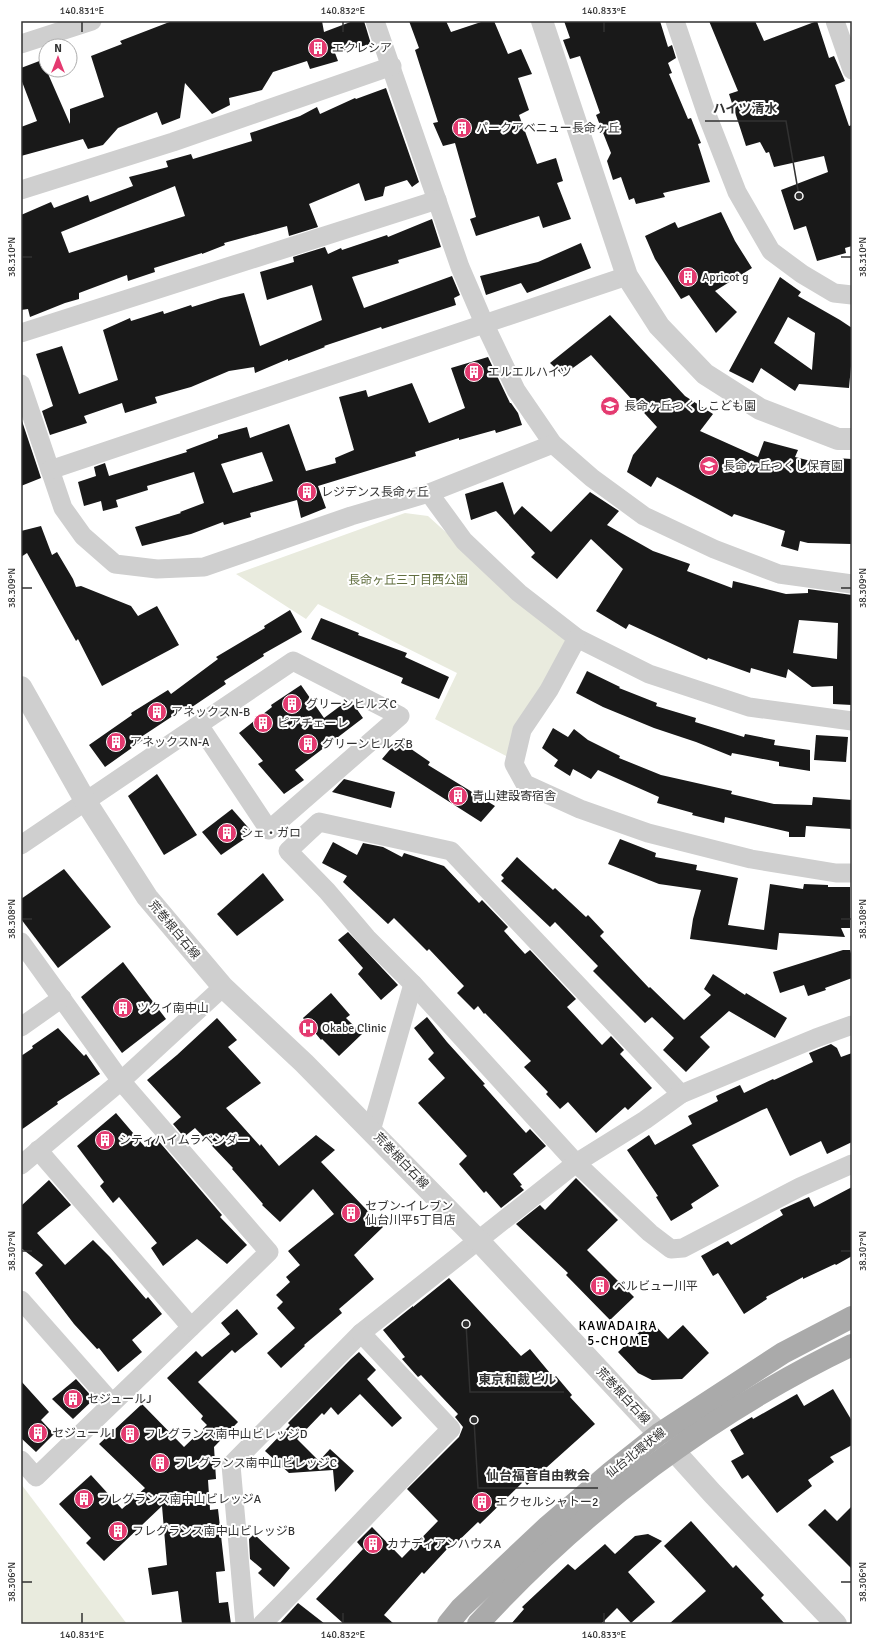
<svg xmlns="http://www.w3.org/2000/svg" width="873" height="1645" viewBox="0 0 873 1645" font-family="Signika,'Noto Sans JP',sans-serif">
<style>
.green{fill:#e9ebde}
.building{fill:#191919;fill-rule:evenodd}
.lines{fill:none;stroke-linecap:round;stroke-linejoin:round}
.minor{stroke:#cfcfcf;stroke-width:19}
.tertiary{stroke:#cfcfcf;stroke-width:22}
.primary{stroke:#aaa;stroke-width:22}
.ticks{fill:none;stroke:#323232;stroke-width:1.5}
.labels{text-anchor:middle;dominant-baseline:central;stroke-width:4;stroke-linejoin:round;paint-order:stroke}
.poi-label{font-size:12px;fill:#323232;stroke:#fff;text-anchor:start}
.park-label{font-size:12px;fill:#616e3f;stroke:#fff}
.street-label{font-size:12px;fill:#323232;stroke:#fff}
.neighbourhood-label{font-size:13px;letter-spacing:1px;fill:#000;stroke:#fff}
.leader{fill:none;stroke:#323232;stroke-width:1.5}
.callout-dot{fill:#323232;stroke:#fff;stroke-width:1.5}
.callout-label{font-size:13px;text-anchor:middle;font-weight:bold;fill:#323232;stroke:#fff;stroke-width:4;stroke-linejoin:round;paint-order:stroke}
.neatline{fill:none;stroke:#323232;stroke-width:1.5}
.ticks-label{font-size:10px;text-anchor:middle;fill:#323232}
</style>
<rect width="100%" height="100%" fill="#fff"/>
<!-- green -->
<g class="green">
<path d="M405,513L428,516L566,641L510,758L435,719L457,673L318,604L306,619L236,574Z"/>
<path d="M21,1484L127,1624H21Z"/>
</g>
<!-- building -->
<g class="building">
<path d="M172,21H322L324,32L353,21H364L371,44L335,53L338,61L310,69L307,61L273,72L262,90L229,98L230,105L212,114L185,83L180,118L162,125L157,112L118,128L103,145L88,149L83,139L21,156V127L37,121L21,79V68L42,60L70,124V109L104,97L91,56L122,44L120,41Z"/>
<path d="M409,21H446L451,32L484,21H494L508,54L521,49L532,74L518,78L529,110L519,115L537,164L556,158L563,181L557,183L571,219L543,228L539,216L476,236L470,219L476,217L455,143L443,146L433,123L438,122L415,50L419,48Z"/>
<path d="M564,21H660L668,47L672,45L676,58L668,63L672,73L669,74L688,119L691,118L701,143L698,144L710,182L663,193L665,197L636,204L634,198L629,200L621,177L613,180L607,161L611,153L596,115L600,113L580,56L570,59L563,40L570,38Z"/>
<path d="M709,21H755L764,41L817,21L829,58L834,56L845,81L835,85L849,126L852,125V246L845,248L846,253L817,261L806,226L794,230L781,190L828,172L824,156L774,167L769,152L766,153L760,142L746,146L729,94L738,91Z"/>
<path d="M386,88L419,182L412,187L407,180L385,187L383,196L365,201L359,183L309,204L318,227L289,236L287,226L224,243L225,245L202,254V253L154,268L155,272L128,281L127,275L79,293V299L65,303L30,317L28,309L21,310V215L51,202L54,208L88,195L90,202L133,186L129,177L168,167L166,161L191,154L193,159L252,141L250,133L300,116L317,107L320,114L355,98L356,99ZM175,186L185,216L69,253L61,232Z"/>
<path d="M721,212L735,241L752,268L715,291L737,312L716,333L689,295L681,299L655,259L645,236L675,222L678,228Z"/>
<path d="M432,219L441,247L398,260L399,263L352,277L364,308L452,276L460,295L454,298L456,305L382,329L381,327L324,346L325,347L288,361V359L255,373L254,367L229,371L191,387L155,397L157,403L125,413L122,403L84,416L87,423L50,435L42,411L53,406L36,354L62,346L79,394L118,380L103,330L130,318L131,321L163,311L164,314L191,305L192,307L221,298L244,293L260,346L322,320L312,285L267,300L260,272L294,262L293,257L325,247L328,254L341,248L342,250L387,235L388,237Z"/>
<path d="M581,243L591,268L527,293L521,283L486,295L480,276L538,262Z"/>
<path d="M780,277L801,292L798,296L840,320L852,328V355L849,388L799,384L795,391L761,368L753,383L729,371ZM788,317L815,333L812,370L774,343Z"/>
<path d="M610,315L685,396L713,414L700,431L758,457L764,441L798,450L795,457L835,467V458L852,459V544L808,543L800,541L798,551L781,546L785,531L734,514L732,517L657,477L651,487L627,472L633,455L657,427L591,355L563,375L550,363Z"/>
<path d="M488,357L510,403H511L518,413L522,425L496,433L495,430L459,440V438L415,452L416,456L318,486L326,508L301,518L297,500L250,513L251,517L224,525L223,522L191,534L142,546L135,527L181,513L180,512L204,503L194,472L147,486L148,490L116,500L118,507L103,511L101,501L84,506L78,482L96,476L94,467L105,463L109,476L187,452L186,450L218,438V435L247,427L250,438L289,424L306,471L336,463L335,458L354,450L339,397L366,390L368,397L412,383L429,423L465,408L451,368ZM262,452L273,481L233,493L221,464Z"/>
<path d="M21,418L41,478L21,486Z"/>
<path d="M503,482L514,515L522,506L551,532L590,492L619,511L607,525L653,551L690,564L687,571L732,588L733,581L786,594L808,593V589L852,595V705L833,704V686L812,687L788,669L786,678L751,668L750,673L708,658L707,660L629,624L626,629L596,611L623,569L591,539L557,579L531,557L535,553L496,511L471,520L465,494ZM799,620L838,623L837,659L793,653Z"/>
<path d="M41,526L52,555L57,552L73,579L76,587L81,586L131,606L138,616L157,606L179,645L102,686L78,639L76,641L27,553L21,557V531Z"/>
<path d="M290,610L302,632L263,654L264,656L224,681L226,684L192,707L191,704L141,737L143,740L105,767L89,745L132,715L131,713L168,690L171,694L218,659L216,657L265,628L264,626Z"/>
<path d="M321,618L359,633L358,635L407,653L405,657L449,677L439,699L401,683L403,678L311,639Z"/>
<path d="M587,671L620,687L619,688L657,703L656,706L696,718L695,722L744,737L745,734L775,740L774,745L810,750V771L779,766V762L732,753L731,756L696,742L654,728L603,707L576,693Z"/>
<path d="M301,685L324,718L347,701L354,705L363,718L295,770L304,780L284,794L258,764L263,761L239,733L272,707L271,705Z"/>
<path d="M553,728L568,737L574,729L588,740L620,756L619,758L661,775L732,791L731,794L774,804L812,805L813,797L852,800V829L806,826L805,837H789V832L725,817L724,823L692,815L693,813L657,803L659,797L598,770L591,779L573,769L570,776L554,766L558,760L542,748Z"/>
<path d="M816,735L848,737L846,762L814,760Z"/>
<path d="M398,740L430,762L428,765L495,806L481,822L382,759Z"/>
<path d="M157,774L197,835L164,855L128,796Z"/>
<path d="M344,779L395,792L391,808L332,792Z"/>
<path d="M232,809L253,833L221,855L202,832Z"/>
<path d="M620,839L656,853L655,857L697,865L696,870L738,878L728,925L764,930L770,884L803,889L804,884L828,885V887H850V928H841L845,937L779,933L777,950L690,939L693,919L701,890L659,884L608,864Z"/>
<path d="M333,842L357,855L363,843L383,847L402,857L404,853L444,866L479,903L482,900L508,927L504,931L525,954L530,950L576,999L567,1007L602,1045L611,1036L624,1050L620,1054L652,1088L628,1110L625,1107L596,1133L568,1102L560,1109L546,1094L548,1092L524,1067L531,1061L485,1013L484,1014L478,1006L474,1010L457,993L464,986L429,949L427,951L394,918L388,924L343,882L347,876L322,863Z"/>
<path d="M517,857L553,890L555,888L586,917L588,915L604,932L600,936L649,988L650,987L684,1020L711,995L704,989L713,974L745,995L746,993L787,1018L775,1038L729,1011L700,1037L710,1047L686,1072L663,1050L674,1038L652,1017L645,1023L593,971L598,966L555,922L550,927L501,881L504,878L501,875Z"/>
<path d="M64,869L111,927L58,968L21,919V899Z"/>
<path d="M263,873L284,900L237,936L217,914Z"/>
<path d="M348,932L398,985L381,1000L358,974L363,968L338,940Z"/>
<path d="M843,950H850L852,957V978L825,988L826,990L808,996L804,985L780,993L773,972Z"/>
<path d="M123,962L166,1019L122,1053L81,997Z"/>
<path d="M331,993L350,1015L346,1018L362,1034L339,1056L322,1039L321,1040L303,1018Z"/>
<path d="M427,1017L447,1042L485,1084L483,1085L526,1133L530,1129L546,1146L513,1174L522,1185L520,1186L524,1190L501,1208L486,1191L484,1193L459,1164L467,1156L418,1103L445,1078L428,1059L434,1053L414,1028Z"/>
<path d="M217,1018L237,1040L228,1047L261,1083L226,1108L260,1146L261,1144L279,1166L316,1135L335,1150L321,1162L383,1227L354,1255L374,1279L339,1309L342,1313L304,1345L305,1346L281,1368L267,1353L295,1328L277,1308L283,1302L276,1295L290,1282L286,1277L300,1265L288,1251L334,1214L313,1189L280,1222L262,1205L263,1204L232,1169L233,1168L195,1128L184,1137L173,1124L181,1117L147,1080L177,1055Z"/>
<path d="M58,1028L84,1056L86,1054L100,1074L57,1102L58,1104L21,1130V1056L33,1048L32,1046Z"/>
<path d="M831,1044L837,1048L841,1057L852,1053V1142L827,1154L821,1141L790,1156L767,1108L762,1110L692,1145L719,1186L691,1204L693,1208L671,1221L656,1197L658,1196L627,1150L649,1135L655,1145L692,1124L688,1116L718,1101L716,1096L740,1085L744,1093L773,1079L774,1080L813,1062L809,1053Z"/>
<path d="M116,1113L145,1147L156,1138L222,1215L220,1217L247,1245L227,1264L197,1239L163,1266L151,1248L157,1243L119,1197L113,1203L100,1186L104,1182L77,1146Z"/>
<path d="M576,1178L618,1220L587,1250L634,1297L610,1320L566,1275L568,1273L516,1224L540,1205L545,1210Z"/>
<path d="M49,1180L71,1205L37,1233L65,1265L93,1240L110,1257L146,1299L148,1297L162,1314L132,1340L142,1352L118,1372L99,1348L97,1349L74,1324L35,1273L43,1265L21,1248V1206Z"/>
<path d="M852,1187V1256L836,1265L835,1264L803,1279V1277L766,1297L767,1299L744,1314L718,1273L713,1276L701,1256L728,1241L731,1245L783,1215L780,1210L809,1197L814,1207Z"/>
<path d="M449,1278L521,1356L530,1349L554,1378L556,1376L572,1395L570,1397L595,1424L527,1485L524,1481L480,1524L478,1522L450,1549L448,1548L424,1574L422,1572L384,1615L394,1624H344L316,1599L363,1549L357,1542L372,1527L402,1558L438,1521L407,1489L459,1437L463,1427L455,1417L458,1414L421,1375L418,1377L402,1359L405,1357L383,1330L413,1306V1307Z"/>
<path d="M237,1309L258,1334L235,1353L232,1350L198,1382L238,1422L214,1447L216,1479L208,1480L210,1510L218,1509L225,1571L216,1572L219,1603L228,1602L231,1624H182L178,1591L152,1595L148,1568L167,1565L162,1506L104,1561L86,1543L91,1538L59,1504L91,1475L122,1509L145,1488L99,1444L142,1404L184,1447L207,1425L201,1419L203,1416L167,1378L196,1351L202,1357L230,1334L221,1323Z"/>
<path d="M651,1321L668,1339L683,1325L709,1353L682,1379L652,1380L638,1373L618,1352Z"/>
<path d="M359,1352L376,1370L367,1379L402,1418L392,1427L360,1394L338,1415L331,1407L324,1415L322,1413L297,1439L319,1461L330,1449L354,1471L335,1492L333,1470L289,1473L265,1451L290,1425L288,1423L351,1359Z"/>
<path d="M76,1379L94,1399L73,1419L52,1399Z"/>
<path d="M21,1381L49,1412L41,1420L54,1434L36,1452L21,1438Z"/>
<path d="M833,1389L852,1421V1445L830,1457L834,1462L808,1480L812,1486L777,1513L748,1475L742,1479L731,1461L744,1454L730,1430L752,1417L753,1419L797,1394L804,1406Z"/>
<path d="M852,1506V1569L808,1525L825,1509L837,1521Z"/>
<path d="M691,1521L733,1568L736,1565L764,1595L761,1598L785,1624H669L706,1591L664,1546Z"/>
<path d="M254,1534L290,1568L274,1587L258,1573L262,1569L250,1559L249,1539Z"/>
<path d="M648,1534L662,1541L628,1572L655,1602L631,1623L617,1608L601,1624H511L524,1609L522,1607L568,1564L575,1570L605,1544L615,1554L635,1536Z"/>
<path d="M298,1603L325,1624H279Z"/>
</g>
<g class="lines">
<!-- minor -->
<g class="minor">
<path d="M375,21L460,267L484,323L516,390L553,444L592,478L644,516L714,549L779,574L852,584"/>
<path d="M675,21L707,115L737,192L771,251L802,274L834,293L852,295"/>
<path d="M835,21L852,70"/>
<path d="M21,44L92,21"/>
<path d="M21,190L173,142L392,66"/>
<path d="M21,333L437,200"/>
<path d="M21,384L63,508L83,536L115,564L157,569L204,567L351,516L429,493L553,444"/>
<path d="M50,470L627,276"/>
<path d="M429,493L464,541L519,593L577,638L649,674L749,707L852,721"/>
<path d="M577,638L549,690L522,730L514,764L525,784L580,809L648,833L751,859L836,873H852"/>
<path d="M21,845L293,661L400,716L269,830L199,725"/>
<path d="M21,942L121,1081L269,1252L36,1477L21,1460"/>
<path d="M21,1027L62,998"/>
<path d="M681,1094L451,851L319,822L288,851L327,891L367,938L413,984L576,1163L650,1233L671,1249L683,1248L800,1187L852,1164"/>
<path d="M371,1131L413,984"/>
<path d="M38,1150L191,1327"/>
<path d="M21,1165L121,1081L223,987"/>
<path d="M21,1300L112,1403"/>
<path d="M245,1624L231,1465L361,1333L576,1163L645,1120L681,1094L816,1038L852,1025"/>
<path d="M262,1624C326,1560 387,1493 451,1429L361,1333"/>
</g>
<!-- tertiary -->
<g class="tertiary">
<path d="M542,21L627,276L659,326L705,374L760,409L838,439H852"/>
<path d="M21,687L86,802L147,897L223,987L304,1063L478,1240L659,1434L712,1493L836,1624"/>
</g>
<!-- primary -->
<g class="primary">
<path d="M448,1624L461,1608L548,1526L611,1472L659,1434L783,1353L852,1317"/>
<path d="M478,1624C583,1509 712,1412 852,1345"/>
</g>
</g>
<!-- ticks -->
<path class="ticks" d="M82,22V32M343,22V32M604,22V32M22,257H32M841,257H851M22,588H32M841,588H851M22,919H32M841,919H851M22,1251H32M841,1251H851M22,1582H32M841,1582H851M82,1613V1623M343,1613V1623M604,1613V1623"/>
<!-- icons -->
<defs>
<g id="building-disc" transform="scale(1)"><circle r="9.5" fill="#e43a70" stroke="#fff"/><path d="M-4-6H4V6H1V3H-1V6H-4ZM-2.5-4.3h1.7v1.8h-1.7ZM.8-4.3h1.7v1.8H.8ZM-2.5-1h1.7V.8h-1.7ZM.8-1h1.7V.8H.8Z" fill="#fff"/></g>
<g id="school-disc" transform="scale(1)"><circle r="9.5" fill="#e43a70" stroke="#fff"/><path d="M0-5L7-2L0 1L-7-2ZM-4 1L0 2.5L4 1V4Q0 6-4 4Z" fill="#fff"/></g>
<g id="hospital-disc" transform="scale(1)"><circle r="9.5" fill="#e43a70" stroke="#fff"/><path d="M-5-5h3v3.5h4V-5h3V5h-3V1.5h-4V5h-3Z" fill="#fff"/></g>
</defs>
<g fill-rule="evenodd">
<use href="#building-disc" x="318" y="48"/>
<use href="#building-disc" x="462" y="128"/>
<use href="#building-disc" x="688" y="277"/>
<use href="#building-disc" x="474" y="372"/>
<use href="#school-disc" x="610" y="406"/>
<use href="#school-disc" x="709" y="466"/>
<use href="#building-disc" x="307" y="492"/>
<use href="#building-disc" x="292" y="704"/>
<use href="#building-disc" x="157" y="712"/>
<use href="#building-disc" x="263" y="723"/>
<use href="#building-disc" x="116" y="742"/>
<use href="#building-disc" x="308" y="744"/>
<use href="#building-disc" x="458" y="796"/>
<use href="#building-disc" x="227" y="833"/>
<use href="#building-disc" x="123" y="1008"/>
<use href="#hospital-disc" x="308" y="1028"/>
<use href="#building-disc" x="105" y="1140"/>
<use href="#building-disc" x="351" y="1213"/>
<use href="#building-disc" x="600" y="1286"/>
<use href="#building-disc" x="73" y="1399"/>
<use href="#building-disc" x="38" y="1433"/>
<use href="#building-disc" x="130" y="1434"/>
<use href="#building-disc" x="160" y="1463"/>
<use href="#building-disc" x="84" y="1499"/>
<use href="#building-disc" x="482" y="1502"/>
<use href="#building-disc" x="118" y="1531"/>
<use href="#building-disc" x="373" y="1544"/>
</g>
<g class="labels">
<!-- poi labels -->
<g class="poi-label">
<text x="332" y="48">エクレシア</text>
<text x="476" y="128">パークアベニュー長命ヶ丘</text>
<text x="702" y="277">Apricot g</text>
<text x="488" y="372">エルエルハイツ</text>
<text x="624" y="406">長命ヶ丘つくしこども園</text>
<text x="723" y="466">長命ヶ丘つくし保育園</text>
<text x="321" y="492">レジデンス長命ヶ丘</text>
<text x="306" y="704">グリーンヒルズC</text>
<text x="171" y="712">アネックスN-B</text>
<text x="277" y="723">ピアチェーレ</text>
<text x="130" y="742">アネックスN-A</text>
<text x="322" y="744">グリーンヒルズB</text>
<text x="472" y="796">青山建設寄宿舎</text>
<text x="241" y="833">シェ・ガロ</text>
<text x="137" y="1008">ツクイ南中山</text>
<text x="322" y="1028">Okabe Clinic</text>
<text x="119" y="1140">シティハイムラベンダー</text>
<text x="365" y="1206">セブン-イレブン<tspan x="365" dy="14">仙台川平5丁目店</tspan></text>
<text x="614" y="1286">ベルビュー川平</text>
<text x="87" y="1399">セジュールJ</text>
<text x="52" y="1433">セジュールI</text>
<text x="144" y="1434">フレグランス南中山ビレッジD</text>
<text x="174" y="1463">フレグランス南中山ビレッジC</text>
<text x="98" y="1499">フレグランス南中山ビレッジA</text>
<text x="496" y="1502">エクセルシャトー2</text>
<text x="132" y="1531">フレグランス南中山ビレッジB</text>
<text x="387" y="1544">カナディアンハウスA</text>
</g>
<!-- park labels -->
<g class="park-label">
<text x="408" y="580">長命ヶ丘三丁目西公園</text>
</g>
<!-- street labels -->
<g class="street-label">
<text transform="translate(174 930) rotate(50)">荒巻根白石線</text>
<text transform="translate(401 1161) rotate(46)">荒巻根白石線</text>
<text transform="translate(623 1396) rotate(47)">荒巻根白石線</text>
<text transform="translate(636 1453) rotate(-38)">仙台北環状線</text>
</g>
<!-- neighbourhood labels -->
<g class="neighbourhood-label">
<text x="618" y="1326">KAWADAIRA<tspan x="618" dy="15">5-CHOME</tspan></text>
</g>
</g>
<!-- callouts -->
<path class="leader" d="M799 196L786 121H705M466 1324L470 1392H564M474 1420L478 1488H598"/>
<g class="callout-dot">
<circle cx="799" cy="196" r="4"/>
<circle cx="466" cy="1324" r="4"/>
<circle cx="474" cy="1420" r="4"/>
</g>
<g class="callout-label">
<text x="745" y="113">ハイツ清水</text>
<text x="517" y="1384">東京和裁ビル</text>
<text x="538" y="1480">仙台福音自由教会</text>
</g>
<!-- border -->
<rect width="873" height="1645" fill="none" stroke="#ffffff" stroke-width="44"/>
<!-- north arrow -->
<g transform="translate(58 58)"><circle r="19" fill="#ffffff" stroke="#adadad"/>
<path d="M0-3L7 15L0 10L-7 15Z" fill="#e43a70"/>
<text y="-6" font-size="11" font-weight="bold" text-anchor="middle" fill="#323232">N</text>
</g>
<rect x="22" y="22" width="829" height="1601" class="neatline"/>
<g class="ticks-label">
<text x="82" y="14">140.831°E</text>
<text x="343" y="14">140.832°E</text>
<text x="604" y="14">140.833°E</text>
<text transform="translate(11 257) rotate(-90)" y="4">38.310°N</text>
<text transform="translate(862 257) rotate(-90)" y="4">38.310°N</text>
<text transform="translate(11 588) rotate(-90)" y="4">38.309°N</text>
<text transform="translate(862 588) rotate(-90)" y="4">38.309°N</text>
<text transform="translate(11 919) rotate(-90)" y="4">38.308°N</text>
<text transform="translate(862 919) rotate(-90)" y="4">38.308°N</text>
<text transform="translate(11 1251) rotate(-90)" y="4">38.307°N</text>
<text transform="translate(862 1251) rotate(-90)" y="4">38.307°N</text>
<text transform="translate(11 1582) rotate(-90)" y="4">38.306°N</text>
<text transform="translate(862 1582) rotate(-90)" y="4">38.306°N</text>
<text x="82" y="1638">140.831°E</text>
<text x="343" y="1638">140.832°E</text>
<text x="604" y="1638">140.833°E</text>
</g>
</svg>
